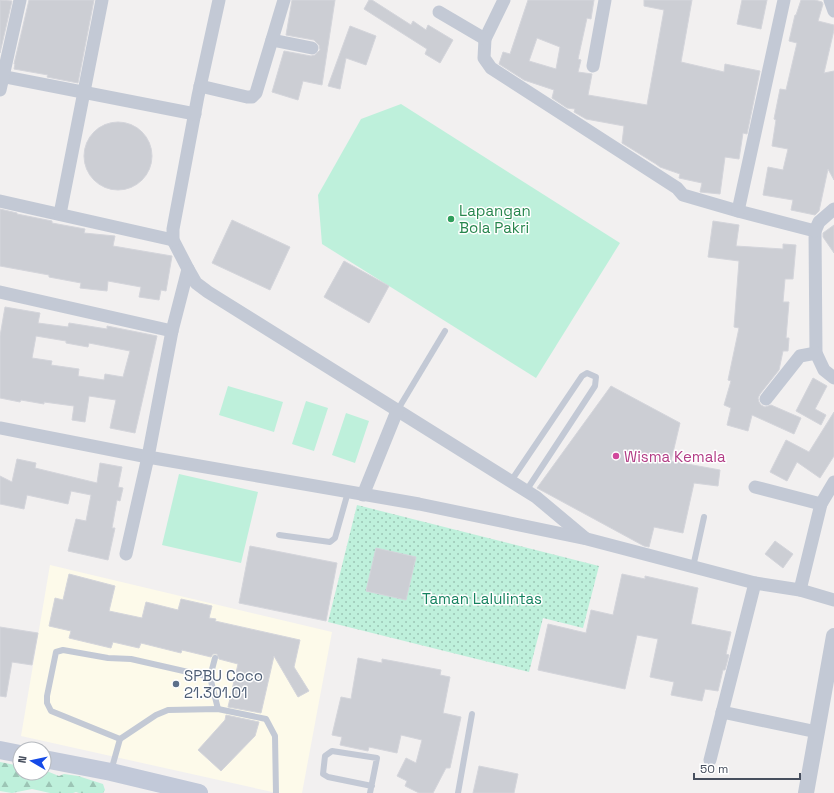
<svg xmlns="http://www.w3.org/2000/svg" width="834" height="793" viewBox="0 0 834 793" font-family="'Space Grotesk',sans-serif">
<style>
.commercial{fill:#fdfaea}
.grass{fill:url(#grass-dots)}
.forest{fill:url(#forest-firs)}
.garden{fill:#bef0db}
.building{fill:#ccced4;stroke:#d4d5db;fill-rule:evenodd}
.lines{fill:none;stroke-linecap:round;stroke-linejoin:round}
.service{stroke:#c3c9d5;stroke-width:6}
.minor{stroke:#c3c9d5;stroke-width:13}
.tertiary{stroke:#c3c9d5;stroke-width:16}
.secondary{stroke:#c2c9d9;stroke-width:18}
.leisure-dot{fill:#2e9e5b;stroke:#fff;stroke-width:1.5}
.hotel-dot{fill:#d1479c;stroke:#fff;stroke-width:1.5}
.service-dot{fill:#5c6f8a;stroke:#fff;stroke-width:1.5}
.labels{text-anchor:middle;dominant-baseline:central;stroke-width:3;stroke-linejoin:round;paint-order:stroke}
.leisure-label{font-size:15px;fill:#27864d;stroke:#fff;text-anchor:start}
.hotel-label{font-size:15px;fill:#b23c85;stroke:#fff;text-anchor:start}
.park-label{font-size:15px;fill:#15825f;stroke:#fff}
.service-label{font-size:15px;fill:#4e5e75;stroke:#fff;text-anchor:start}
</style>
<defs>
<pattern id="grass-dots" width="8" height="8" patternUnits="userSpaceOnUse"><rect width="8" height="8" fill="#bef0db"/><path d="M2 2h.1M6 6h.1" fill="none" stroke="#9cc5b5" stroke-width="1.8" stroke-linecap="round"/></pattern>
<pattern id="forest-firs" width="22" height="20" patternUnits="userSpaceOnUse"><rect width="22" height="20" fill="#bef0db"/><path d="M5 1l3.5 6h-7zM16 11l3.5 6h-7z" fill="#9cc5b5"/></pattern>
</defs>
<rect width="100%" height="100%" fill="#f2f0f0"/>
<!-- commercial -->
<path class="commercial" d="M50,565L332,632L302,793H277L21,736Z"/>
<!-- grass -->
<path class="grass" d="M357,505L599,566L583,628L543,618L529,672L328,622Z"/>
<!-- forest -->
<path class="forest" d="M0,762L20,766V773H44V770L59,776L64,774L78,776L103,784L105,790L103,793H79L76,792L73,793H50L32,789L12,793L0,791Z"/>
<!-- garden -->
<g class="garden">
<path d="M401,104L620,243L536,378L322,244L318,195L361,119Z"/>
<path d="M228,386L283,402L274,432L219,415Z"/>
<path d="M306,401L328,408L314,451L292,444Z"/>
<path d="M346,413L369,421L355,463L332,455Z"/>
<path d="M179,474L258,492L241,563L162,545Z"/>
</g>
<!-- building -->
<g class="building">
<path d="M0,0L12,1L0,53Z"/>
<path d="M29,0H94L78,83L47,77L48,75L14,69L15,64H14Z"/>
<path d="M292,0H335L322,85L303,81L298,100L272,92L284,51L311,56L315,55L320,50L319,45L314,40L286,35Z"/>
<path d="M369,0H372L411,25L413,21L426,30L428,25L453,40L440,63L425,54L427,49L364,9Z"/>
<path d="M528,0H594L591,19L587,18L578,59L581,60L578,72L592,74L588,95L647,105L664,10L644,6V0H692L681,62L724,72L725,64L760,71L747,134L743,133L739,159L725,157L720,194L700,192L702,183L679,178L680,174L660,167L656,164L622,143L624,126L586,119L574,112L575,109L567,108L552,98L554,90L524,80L499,64L503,52L510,54ZM537,38L560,47L556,69L529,61Z"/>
<path d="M742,0H767L761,29L737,24Z"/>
<path d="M801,0H815L822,2L823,4L818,21L834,25V30L824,73L834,71V180L828,169L819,211L815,215L791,210L793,200L763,195L768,167L783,170L788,149L772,146L776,120L774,119L780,89L786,90L797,43L789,41L795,15H796Z"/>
<path d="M350,26L376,36L366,65L346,58L340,89L328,86Z"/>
<circle cx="118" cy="156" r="34"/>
<path d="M0,209L17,213V214L52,221V223L85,229L84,233L115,236L113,246L172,256L166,291L161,290L159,300L139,297L141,287L108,281L107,291L80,288L81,283L49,277V275L0,266Z"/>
<path d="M232,220L290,247L270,290L212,263Z"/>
<path d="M713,221L739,225L736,246L783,249V244L796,245L793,279H785L783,302H789L786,338H789L788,351H783L779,370L760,394L758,398L759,402L761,405L765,407L771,405L801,418L794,434L752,415L748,431L727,425L731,408L724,405L731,381L728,380L739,328L734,327L739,261L708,257Z"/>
<path d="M834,225V253L823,237V233Z"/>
<path d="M344,261L389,286L369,323L324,297Z"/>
<path d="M5,307L40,313L38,323L68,327L69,323L107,329V326L157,336L135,433L110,428L116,400L89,396L85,422L72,420L74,406L44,402V404L21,400L20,402L0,398V336ZM36,336L66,341V343L88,347L89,343L130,351L123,377L105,374L104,380L78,376L79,369L51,365L52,361L32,358Z"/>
<path d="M813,378L827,386L815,409L826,415L821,425L796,411Z"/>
<path d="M611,386L680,423L671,461L720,470L718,486L694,483L683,533L654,527L649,547L644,546L537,488Z"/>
<path d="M834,412V456L820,478L797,462L787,481L770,472L786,440L809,452Z"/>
<path d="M17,459L36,463L35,468L97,483L100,463L122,467L118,487L123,488L120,501L117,500L112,528H115L108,560L68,551L76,519L86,521L91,495L71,491L68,504L27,495L24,509L0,504V476L12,482Z"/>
<path d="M775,541L793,554L783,568L765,554Z"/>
<path d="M250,546L337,563L326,621L239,603Z"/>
<path d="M376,548L416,557L406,600L366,591Z"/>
<path d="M69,574L115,586L109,611L142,618L146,602L178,610L181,599L212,606L209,618L216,619L215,621L300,640L294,667L309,691L298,697L274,656L261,713L228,707L238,664L219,659L217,654H213L211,657L182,650L181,653L141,643L139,648L113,642L111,648L69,638L71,631L49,626L55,598L63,600Z"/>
<path d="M622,574L645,579V576L698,588L691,624L731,632L726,654L729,655L725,670H723L718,691L705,689L702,701L671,695L674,682L650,677L658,639L637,635L625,689L538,670L548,624L586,633L591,610L613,615Z"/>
<path d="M0,627L38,633L32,665L12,662L6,697L0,696Z"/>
<path d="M358,658L382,663V659L441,670L440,675L450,677L443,713L461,717L450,768H446L433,793H419L405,786L407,781L397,776L406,758L416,763L422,740L401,735L397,753L369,747L368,751L340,745L342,737L332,735L341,697L351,699Z"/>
<path d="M226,715L259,722L255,736L221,771L198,750L225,720Z"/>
<path d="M479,766L518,774L514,793H473Z"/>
</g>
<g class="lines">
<!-- service -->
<g class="service">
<path d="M397,411L445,331"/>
<path d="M511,481L582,376L587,373L596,377L595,386L526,491"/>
<path d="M279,535L330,542L335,538L348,492"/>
<path d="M693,567L704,517"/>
<path d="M215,658L210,677L218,709"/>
<path d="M120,739L51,711L47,703V696L56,652L63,650L108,658L131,659L210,677"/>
<path d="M111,771L120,739L156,715L168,710L218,709L266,719L275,736L276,793"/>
<path d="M370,793L377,758L332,751L325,756L323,774L328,777L372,786"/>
<path d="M458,793L472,714"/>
</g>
<!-- minor -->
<g class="minor">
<path d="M219,0L198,96L173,229V240L188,269L196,283L208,292L536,497L585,538"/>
<path d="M504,0L485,39L484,58L491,68L677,188L683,195L738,211L815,231L816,353L824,370L834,378"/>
<path d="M830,0L834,11"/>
<path d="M439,12L485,39"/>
<path d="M272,40L312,48"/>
<path d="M593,66L605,0"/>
<path d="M0,76L195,114"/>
<path d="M200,86L247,97H252L256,93L284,0"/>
<path d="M0,90L20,0"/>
<path d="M0,201L173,240"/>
<path d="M738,211L784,0"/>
<path d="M60,214L102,0"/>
<path d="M815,231L819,222L834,209"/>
<path d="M0,292L172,331"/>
<path d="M766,399L800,356L816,353"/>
<path d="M0,428L148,457L419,504L587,539L755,583L800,590L834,600"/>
<path d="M755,487L821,504"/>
<path d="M363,495L397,411"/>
<path d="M126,554L148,457L172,331L188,269"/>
<path d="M800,590L821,504L834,482"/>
<path d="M722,712L817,732"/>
<path d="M710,760L755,583"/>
</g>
<!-- tertiary -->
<path class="tertiary" d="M806,793L834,636"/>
<!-- secondary -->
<g class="secondary">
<path d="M0,750L20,754"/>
<path d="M44,759L111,772L199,793"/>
</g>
</g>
<!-- markers -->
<circle class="leisure-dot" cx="451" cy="219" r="4"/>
<circle class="hotel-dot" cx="616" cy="456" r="4"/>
<circle class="service-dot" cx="176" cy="684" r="4"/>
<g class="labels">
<!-- leisure labels -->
<g class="leisure-label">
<text x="459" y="210">Lapangan<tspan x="459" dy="17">Bola Pakri</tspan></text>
</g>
<!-- hotel labels -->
<g class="hotel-label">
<text x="624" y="456">Wisma Kemala</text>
</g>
<!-- park labels -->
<g class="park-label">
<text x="482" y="598">Taman Lalulintas</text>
</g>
<!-- service labels -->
<g class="service-label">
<text x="184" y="675">SPBU Coco<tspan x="184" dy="17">21.301.01</tspan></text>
</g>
</g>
<!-- north arrow -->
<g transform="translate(32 761) rotate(279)"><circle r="19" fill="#ffffff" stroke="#b5b9bf"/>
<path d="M0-3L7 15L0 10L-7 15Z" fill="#154ae7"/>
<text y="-6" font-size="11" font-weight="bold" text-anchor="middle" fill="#474f5e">N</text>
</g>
<!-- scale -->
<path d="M694 773v6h106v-6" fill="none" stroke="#474f5e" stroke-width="2"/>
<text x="700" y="773" font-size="12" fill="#474f5e" stroke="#ffffff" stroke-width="3" paint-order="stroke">50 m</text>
</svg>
